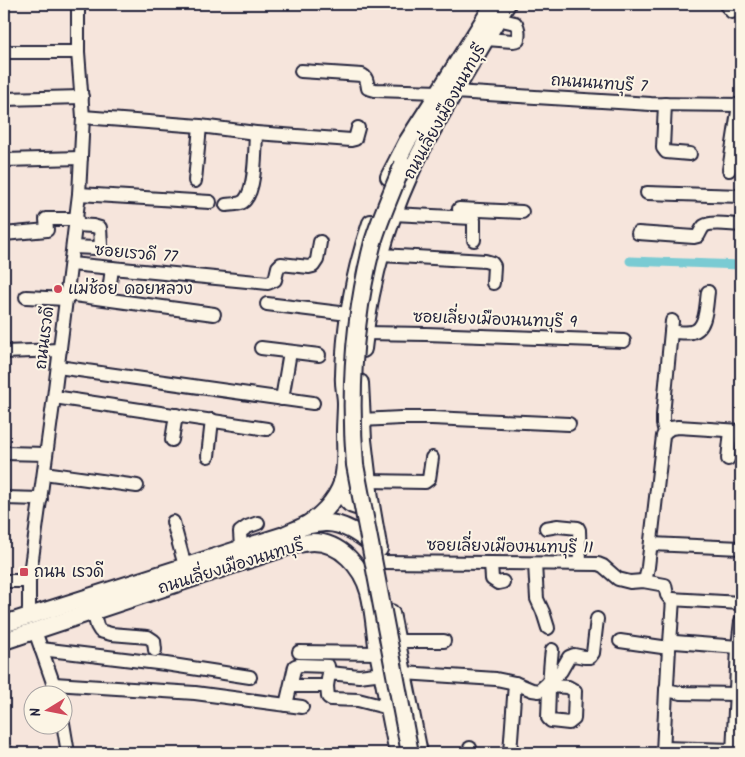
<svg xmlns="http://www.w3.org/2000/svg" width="745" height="757" viewBox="0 0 745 757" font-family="Kalam,'Playpen Sans Thai',sans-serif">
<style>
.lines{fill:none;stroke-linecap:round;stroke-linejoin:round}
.canal{stroke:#7acbd3;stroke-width:9}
.minor-casing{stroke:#22223b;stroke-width:16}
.major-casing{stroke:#22223b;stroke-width:20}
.minor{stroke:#fcf5e5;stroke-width:12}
.major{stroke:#fcf5e5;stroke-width:16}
.major-bridge-casing{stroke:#22223b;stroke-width:20;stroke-linecap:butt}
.major-bridge{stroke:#fcf5e5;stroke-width:16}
.poi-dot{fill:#d1495b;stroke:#fcf5e5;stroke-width:2}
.labels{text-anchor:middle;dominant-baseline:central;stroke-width:4;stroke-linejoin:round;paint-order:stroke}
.street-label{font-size:16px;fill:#22223b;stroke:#fcf5e5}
.poi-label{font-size:16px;fill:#22223b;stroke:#fcf5e5;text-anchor:start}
</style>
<rect width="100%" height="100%" fill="#f6e5dc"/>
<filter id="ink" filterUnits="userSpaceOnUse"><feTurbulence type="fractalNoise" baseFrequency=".02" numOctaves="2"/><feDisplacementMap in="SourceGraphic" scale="10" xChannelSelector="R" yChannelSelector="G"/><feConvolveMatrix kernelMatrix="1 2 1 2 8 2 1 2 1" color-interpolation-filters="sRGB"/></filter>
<g filter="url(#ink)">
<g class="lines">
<!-- canal -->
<path class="canal" d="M630,261L741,265"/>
<!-- minor casing -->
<g class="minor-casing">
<g id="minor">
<path d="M725,4L732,12"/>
<path d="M486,39L513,41L518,40C519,34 519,27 515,23L497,19"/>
<path d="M4,52H78"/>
<path d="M301,71L362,75C367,77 367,83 368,88L375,90L439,92"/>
<path d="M454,92L651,104L741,105"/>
<path d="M4,99L82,97"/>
<path d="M665,104L663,148L666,152L690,154"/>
<path d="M83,117L200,126L256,133L351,140L355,139L358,128"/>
<path d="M4,160L81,158"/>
<path d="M729,170L739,105"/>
<path d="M195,181L200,126"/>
<path d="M647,193L741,196"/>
<path d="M79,194L210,202"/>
<path d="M226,205C232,204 241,205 245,200C256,188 255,149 256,133"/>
<path d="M459,209L522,212"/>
<path d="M393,214L472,218L474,220V240"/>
<path d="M638,233L694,237L698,236C700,233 701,229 704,226C712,221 732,225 741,225"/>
<path d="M4,234L47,230L46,219H77"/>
<path d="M73,247L95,248L98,247L101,245L100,228L93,226L76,225"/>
<path d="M381,255L485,261L492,263L494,266L493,283"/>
<path d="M71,264L268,283L275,280L278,267L281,264L309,267L313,266L317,260L320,242"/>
<path d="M67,294L214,314"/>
<path d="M26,297L66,299"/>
<path d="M108,299L112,268"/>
<path d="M267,304L348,314"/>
<path d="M671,332C678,332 686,333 692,332C707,329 706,304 708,292"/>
<path d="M364,333L426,334L624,341"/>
<path d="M261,348L319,355"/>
<path d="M4,352L60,350"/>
<path d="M58,367L313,403"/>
<path d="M54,397L267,429"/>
<path d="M282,399L290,352"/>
<path d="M361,420L401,418H432L569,424"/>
<path d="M665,432L671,428L678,427L741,431"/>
<path d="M172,440L176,415"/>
<path d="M4,453L46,454"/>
<path d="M208,456L212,420"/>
<path d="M728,459L731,431"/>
<path d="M44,473L137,486"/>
<path d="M368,481L425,482L429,479L432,458"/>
<path d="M4,498L41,499"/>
<path d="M173,522L185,566"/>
<path d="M546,528L558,526L578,528L579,530L580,563"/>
<path d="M651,544L741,548"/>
<path d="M241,548L240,532L247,527L258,523"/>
<path d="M381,562L598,564L603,566L618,579L630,582L643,581L665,585L667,595L670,599L741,603"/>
<path d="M491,563L492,579L498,583L503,582"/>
<path d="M535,564L537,599L543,612L548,628"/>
<path d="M4,581H29"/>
<path d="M643,581L646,577L648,567L663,436L665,432L663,424V415L672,321"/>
<path d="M93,611L97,626L100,631L111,634L148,637L154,641L155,650"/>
<path d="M29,616V581L54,397L79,194L83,117L78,52V4"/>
<path d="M35,631L57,694"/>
<path d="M397,641H444"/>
<path d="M620,641L669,648"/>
<path d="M670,643L673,599"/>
<path d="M41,649L166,664L250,677"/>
<path d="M299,652L379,653"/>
<path d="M403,673L496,679L515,683L532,690L539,691L561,671L569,657L574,655L584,657H590L593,653L597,619"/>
<path d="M54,684L195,693L302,707"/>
<path d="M291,686H327L329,673L359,676L383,673"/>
<path d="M327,686L328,697L331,699L358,700L389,708"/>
<path d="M550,686L568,687L575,691L574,719L569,723L551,721L548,718C549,695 549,673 552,650"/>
<path d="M736,694L681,693L666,690L667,685L669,648L670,643L675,642L738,647"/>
<path d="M286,705L295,666L298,665L328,666L329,673"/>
<path d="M62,717L68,753"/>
<path d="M663,748L733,750"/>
<path d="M4,750L8,753"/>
<path d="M470,753V748"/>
<path d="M510,753L515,683"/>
<path d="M663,753L666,690"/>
<path d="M733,753L738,647L741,621"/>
</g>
</g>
<!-- major casing -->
<g class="major-casing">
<g id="major">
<path d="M389,177L407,142L439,92L494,4"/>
<path d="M363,349C369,289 384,231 409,176C422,146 439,118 456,89C473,61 489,32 507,4"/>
<path d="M360,383L363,440L370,499L378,545"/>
<path d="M342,482C344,493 344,503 356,506L361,503L366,490"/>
<path d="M305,526C312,525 319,523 325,523C345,522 364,538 379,549"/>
<path d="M391,613L419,753"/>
<path d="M4,624L284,535C290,532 296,530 302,527C319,519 336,501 342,483C347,467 345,449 345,433C345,423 346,413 346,403C346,394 343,385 344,376C345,324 354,273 371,223"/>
<path d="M4,641L287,547C296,545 304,542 313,542C340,542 362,567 369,592C374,611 375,633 378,652C385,686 391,720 398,753"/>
</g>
</g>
<!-- minor -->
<use href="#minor" class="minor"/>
<!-- major -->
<use href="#major" class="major"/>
<!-- major-bridge casing -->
<g class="major-bridge-casing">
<path id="major-bridge" d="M403,164C393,190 381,216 373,242C354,315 349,389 355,465L410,753"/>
</g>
<!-- major-bridge -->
<use href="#major-bridge" class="major-bridge"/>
</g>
</g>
<!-- markers -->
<g class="poi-dot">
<circle cx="58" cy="289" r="5"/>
<rect x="19" y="567" width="10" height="10" rx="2.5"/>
</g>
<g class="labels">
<!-- street labels -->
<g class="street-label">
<text transform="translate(599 84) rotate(4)">ถนนนนทบุรี 7</text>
<text transform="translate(445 112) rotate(-61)">ถนนเลี่ยงเมืองนนทบุรี</text>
<text transform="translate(136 254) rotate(5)">ซอยเรวดี 77</text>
<text transform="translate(495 320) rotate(2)">ซอยเลี่ยงเมืองนนทบุรี 9</text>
<text transform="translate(45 338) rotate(-83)">ถนนเรวดี</text>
<text transform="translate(510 547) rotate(1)">ซอยเลี่ยงเมืองนนทบุรี 11</text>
<text transform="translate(231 567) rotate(-17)">ถนนเลี่ยงเมืองนนทบุรี</text>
</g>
<!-- poi labels -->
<g class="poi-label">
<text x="68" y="289">แม่ช้อย ดอยหลวง</text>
<text x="34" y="572">ถนน เรวดี</text>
</g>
</g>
<!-- margin -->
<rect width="745" height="757" fill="none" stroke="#fcf5e5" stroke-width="20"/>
<rect x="10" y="10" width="725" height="737" fill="none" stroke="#22223b" stroke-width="2" filter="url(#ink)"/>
<!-- north arrow -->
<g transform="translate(48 710) rotate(260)"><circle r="24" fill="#fcf5e5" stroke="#a5a1a1"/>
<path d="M0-4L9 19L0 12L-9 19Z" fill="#d1495b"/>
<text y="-8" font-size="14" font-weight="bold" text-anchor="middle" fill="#22223b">N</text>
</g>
</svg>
